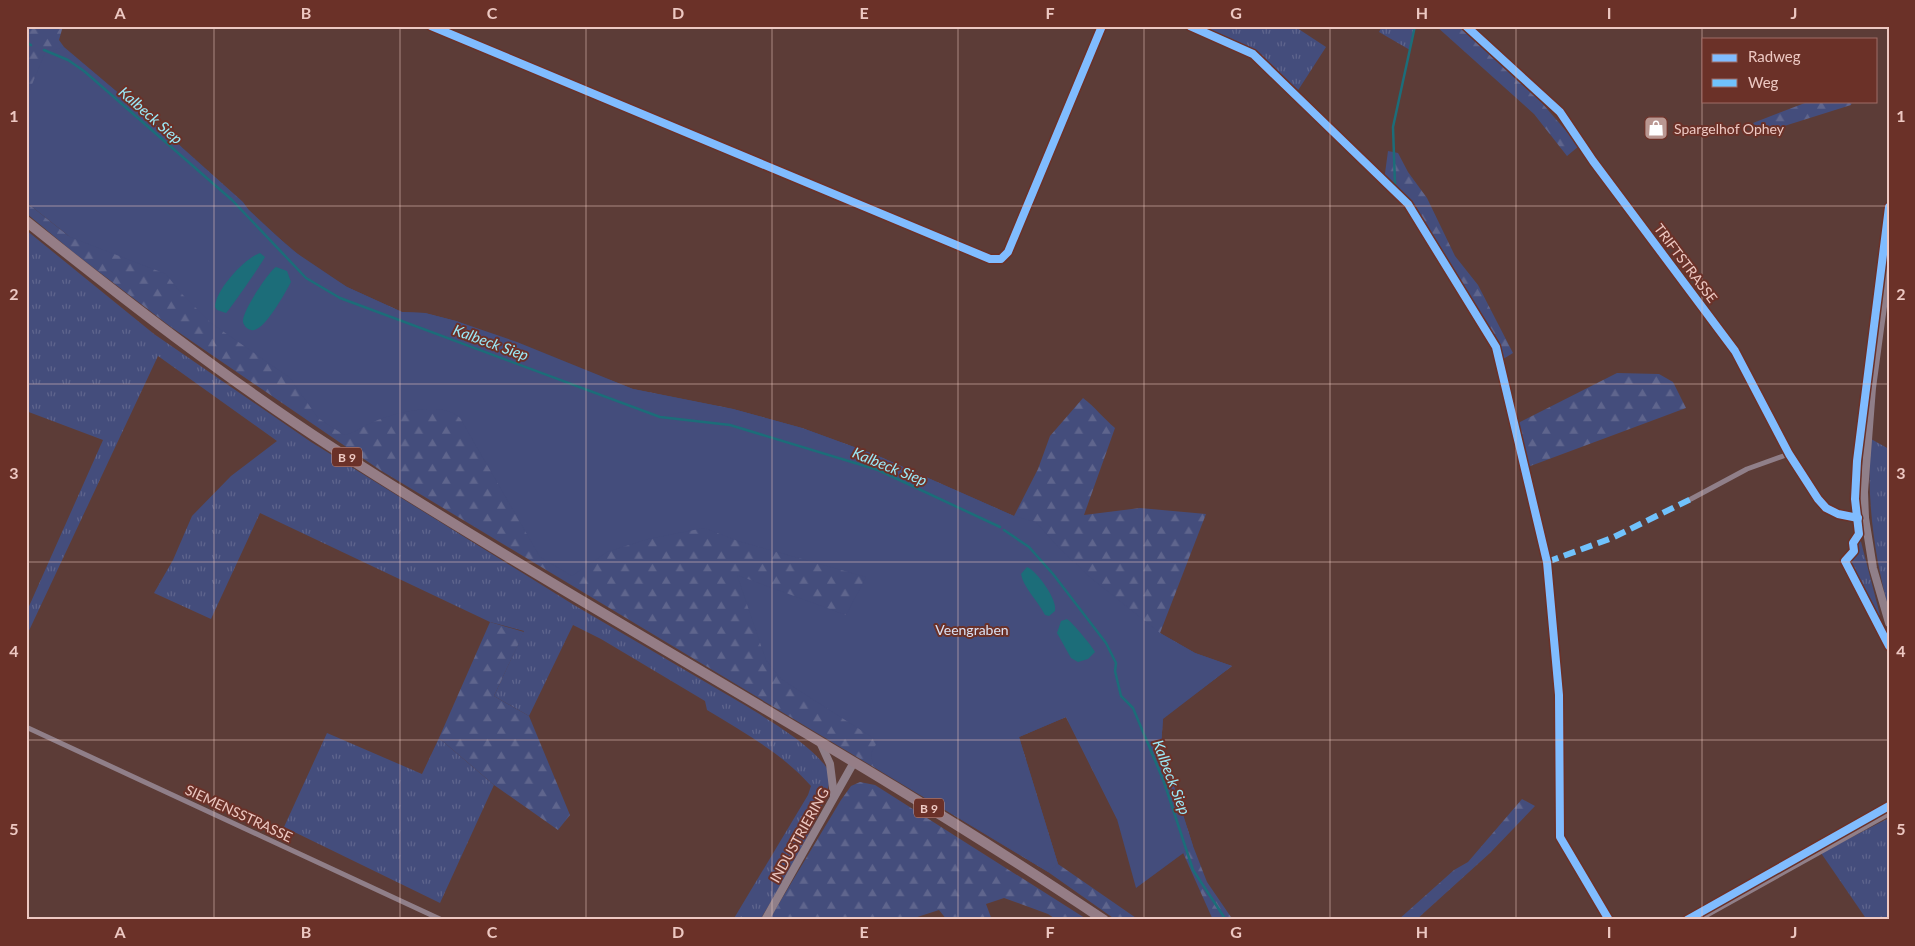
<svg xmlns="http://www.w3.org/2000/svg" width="1915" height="946" viewBox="0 0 1915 946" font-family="Lato,sans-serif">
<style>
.grass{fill:url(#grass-tufts)}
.forest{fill:url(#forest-firs)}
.green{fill:#444d7c}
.water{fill:#1c6d79}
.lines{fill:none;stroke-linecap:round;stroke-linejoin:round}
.stream{stroke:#1c6d79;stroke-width:2.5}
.minor{stroke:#907f89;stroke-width:5}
.tertiary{stroke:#907f89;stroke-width:8}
.primary{stroke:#957d86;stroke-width:10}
.quiet{stroke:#70c2fc;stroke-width:6;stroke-dasharray:12 6;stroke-linecap:butt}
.cycleway-casing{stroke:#6b3128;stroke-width:11}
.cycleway{stroke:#80bcff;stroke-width:8}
.grid{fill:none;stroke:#edc8c2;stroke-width:1;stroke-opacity:0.55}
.labels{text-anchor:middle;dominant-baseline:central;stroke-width:4;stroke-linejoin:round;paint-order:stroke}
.shield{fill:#6b3128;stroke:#c69b94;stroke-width:1}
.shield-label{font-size:12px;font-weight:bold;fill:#edc8c2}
.poi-label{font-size:14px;fill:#edc8c2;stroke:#6b3128;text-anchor:start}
.street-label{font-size:14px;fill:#edc8c2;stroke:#6b3128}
.park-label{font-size:14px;fill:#dae0f3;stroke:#6b3128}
.water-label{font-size:15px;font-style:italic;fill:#9ae9f7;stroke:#6b3128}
.neatline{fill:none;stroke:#edc8c2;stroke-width:2}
.grid-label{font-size:16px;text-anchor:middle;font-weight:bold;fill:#edc8c2}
</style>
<defs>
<pattern id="grass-tufts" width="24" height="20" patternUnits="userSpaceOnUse" patternTransform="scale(1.25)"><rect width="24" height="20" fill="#444d7c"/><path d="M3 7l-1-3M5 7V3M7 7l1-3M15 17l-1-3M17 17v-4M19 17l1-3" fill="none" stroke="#5f658d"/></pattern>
<pattern id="forest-firs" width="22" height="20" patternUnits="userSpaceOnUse" patternTransform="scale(1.25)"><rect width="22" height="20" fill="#444d7c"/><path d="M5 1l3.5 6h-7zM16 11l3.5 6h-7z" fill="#5f658d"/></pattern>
</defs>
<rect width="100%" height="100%" fill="#5c3c37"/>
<!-- grass -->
<g class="grass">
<path d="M1190,26H1294L1326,47L1295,95L1253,54Z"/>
<path d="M1382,26H1415L1410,50L1379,32Z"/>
<path d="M26,230L154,334L311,442L574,605L748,707C769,720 818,749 829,772C838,791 774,898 760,920H733L808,795L811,786C783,754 743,732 707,710L705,701L601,639L573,625L529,716L494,696L524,631L490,622L260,513L211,619L154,593L173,560L192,516L231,476L277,441L158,356L26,637V613L103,440L26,411Z"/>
<path d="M1871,439L1889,449V611C1874,555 1866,496 1871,439Z"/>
<path d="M1859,534L1880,615L1873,618L1845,561L1854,552L1853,543Z"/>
<path d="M327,733L422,774L439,738L494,785L440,903L284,827Z"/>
<path d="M1889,818V920H1867L1821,853Z"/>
</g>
<!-- forest -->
<g class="forest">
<path d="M26,26H63L59,40L64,47L167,134L243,202L253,216L313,267L347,287L402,312L425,313L456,321L633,389L733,409L802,428L876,455L1014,516L1038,469L1050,436L1083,398C1095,407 1103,418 1115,428L1084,515L1140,508L1206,514L1160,633L1195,653L1232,666L1163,718L1161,746L1193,846L1207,882L1233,920H1213L1156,792L1117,819L1066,717L1019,737L1058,864L1139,920H1116L1048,872L380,470L171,327L73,252L26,213V202L70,237L26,188Z"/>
<path d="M1436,26H1458L1542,103L1579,146L1567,156L1534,114Z"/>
<path d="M1810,101H1852L1851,105L1762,133L1753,123Z"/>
<path d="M1388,151L1398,153L1408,172L1427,198L1455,256L1478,285L1513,353L1500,361L1496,347L1408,204L1384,181Z"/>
<path d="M1617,373L1659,374L1673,382L1686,408L1525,468L1514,425Z"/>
<path d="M490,622L524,632L494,696L529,716L570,815L558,830L494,785L439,738Z"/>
<path d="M860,782L875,785L1088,920H1057L1048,914L1004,898L986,904L992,920H947L939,910L908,920H769L841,800L851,786Z"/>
<path d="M1522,799L1535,806L1490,853L1416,920H1398L1454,870L1468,862Z"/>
</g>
<!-- green -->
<path class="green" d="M63,47L167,134L292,250L347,287L402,312L425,313L456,321L517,342L633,389L733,409L802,428L876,455L1014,516L1036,522L1058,547L1091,578L1160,633L1195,653L1232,666L1163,719L1161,746L1193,846L1136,888L1117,819L1066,717L1019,737L1058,864L1048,872L873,766L871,753L878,741L781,679L766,660L737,575L846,615L866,577L738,541L704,528L648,539L607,552L572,576L540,557L460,418C442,400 394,413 373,422C363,426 355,433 344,435L318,418L290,378L211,323L180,292L166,274L70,237L26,202V99L45,53Z"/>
<!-- water -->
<g class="water">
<path d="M260,253L265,257C262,263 229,311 226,313L217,310L215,307C215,290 245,258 260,253Z"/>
<path d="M276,267L287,271L291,282C285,293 263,334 251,330C247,329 244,326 243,322C241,313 269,271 276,267Z"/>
<path d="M1027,567C1037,571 1058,600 1055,611L1049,616L1045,615C1038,601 1023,587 1021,574Z"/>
<path d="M1067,619C1071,621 1092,646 1095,652L1088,659L1078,662L1071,658L1057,633L1061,621Z"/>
</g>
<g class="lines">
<!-- stream -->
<g class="stream">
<path d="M26,42L31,45"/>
<path d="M44,50L68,60L84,71L232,200L306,278L340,298L660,417L730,425L878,470L1000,527"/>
<path d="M1395,184L1393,127L1415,26"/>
<path d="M1004,530L1029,547L1053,574L1106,643L1116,663L1115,671L1121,696L1133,708L1164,782L1193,870L1226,920"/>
</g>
<!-- minor -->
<g class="minor">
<path d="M1691,499L1747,469L1789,454"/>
<path d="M26,727L442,920"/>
</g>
<!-- tertiary -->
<g class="tertiary">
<path d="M1466,26L1560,112L1593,161L1735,351L1789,454L1818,499L1826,508L1838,514L1865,518"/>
<path d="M1889,262L1872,388L1864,492L1865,518L1873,568L1889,623"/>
<path d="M820,742L830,764L834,796"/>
<path d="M765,920L854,762"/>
<path d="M1695,920L1889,812"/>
</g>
<!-- primary -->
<path class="primary" d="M26,221C126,301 225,378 333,448C586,611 854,752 1104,920"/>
<!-- quiet -->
<path class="quiet" d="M1547,562L1612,538L1691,499"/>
<!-- cycleway casing -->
<g class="cycleway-casing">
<g id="cycleway">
<path d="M431,26L990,259H1001L1008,252L1102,26"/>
<path d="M1190,26L1253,54L1408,204L1496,347L1547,562L1559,695L1560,837L1609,920"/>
<path d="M1466,26L1560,112L1593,161L1735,351L1789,454L1818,499L1826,508L1838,514L1858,518"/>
<path d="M1889,207L1857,461L1855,499L1859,534L1853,543L1854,551L1845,561L1889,646"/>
<path d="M1687,920L1889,806"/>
</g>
</g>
<!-- cycleway -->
<use href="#cycleway" class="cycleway"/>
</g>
<!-- grid -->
<path class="grid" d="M214,26V920M400,26V920M586,26V920M772,26V920M958,26V920M1144,26V920M1330,26V920M1516,26V920M1702,26V920M26,206H1889M26,384H1889M26,562H1889M26,740H1889"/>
<!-- icons -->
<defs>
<g id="shop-square" transform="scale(1.25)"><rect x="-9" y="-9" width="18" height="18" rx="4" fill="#ba9791" stroke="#6b3128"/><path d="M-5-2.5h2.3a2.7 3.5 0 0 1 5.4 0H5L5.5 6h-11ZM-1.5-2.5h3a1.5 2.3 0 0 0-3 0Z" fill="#fff"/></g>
</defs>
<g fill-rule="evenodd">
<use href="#shop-square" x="1656" y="128"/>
</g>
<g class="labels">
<!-- shield labels -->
<g class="shield">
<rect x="332" y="447.5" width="30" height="19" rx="4"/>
<rect x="914" y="798.5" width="30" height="19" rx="4"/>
</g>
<g class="shield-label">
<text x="347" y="457">B 9</text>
<text x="929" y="808">B 9</text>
</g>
<!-- poi labels -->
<g class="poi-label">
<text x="1674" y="128">Spargelhof Ophey</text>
</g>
<!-- street labels -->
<g class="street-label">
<text transform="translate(1686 263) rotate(53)">TRIFTSTRASSE</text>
<text transform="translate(239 813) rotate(25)">SIEMENSSTRASSE</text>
<text transform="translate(799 835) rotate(-61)">INDUSTRIERING</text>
</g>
<!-- park labels -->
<g class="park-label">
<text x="972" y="629">Veengraben</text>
</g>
<!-- water labels -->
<g class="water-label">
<text transform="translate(151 115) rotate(41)">Kalbeck Siep</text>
<text transform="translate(491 342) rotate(20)">Kalbeck Siep</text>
<text transform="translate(890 466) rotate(22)">Kalbeck Siep</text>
<text transform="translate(1172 777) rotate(69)">Kalbeck Siep</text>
</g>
</g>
<!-- border -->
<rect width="1915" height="946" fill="none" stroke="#6b3128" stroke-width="55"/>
<!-- legend -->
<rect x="1702" y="38" width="175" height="65" fill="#6b3128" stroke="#9f6d66"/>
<rect x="1712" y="54" width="25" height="8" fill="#80bcff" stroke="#9f6d66"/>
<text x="1748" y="62" font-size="15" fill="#edc8c2">Radweg</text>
<rect x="1712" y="79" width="25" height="8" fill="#70c2fc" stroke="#9f6d66"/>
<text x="1748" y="88" font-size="15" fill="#edc8c2">Weg</text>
<rect x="28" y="28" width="1860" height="890" class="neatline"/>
<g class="grid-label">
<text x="120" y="19">A</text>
<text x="306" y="19">B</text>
<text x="492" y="19">C</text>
<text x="678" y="19">D</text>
<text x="864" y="19">E</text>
<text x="1050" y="19">F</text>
<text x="1236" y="19">G</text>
<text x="1422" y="19">H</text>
<text x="1609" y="19">I</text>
<text x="1794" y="19">J</text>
<text x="14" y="122">1</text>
<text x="1901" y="122">1</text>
<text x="14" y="300">2</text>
<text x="1901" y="300">2</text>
<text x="14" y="479">3</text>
<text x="1901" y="479">3</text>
<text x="14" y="657">4</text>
<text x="1901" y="657">4</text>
<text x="14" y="835">5</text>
<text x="1901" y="835">5</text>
<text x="120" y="938">A</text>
<text x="306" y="938">B</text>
<text x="492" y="938">C</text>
<text x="678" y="938">D</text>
<text x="864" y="938">E</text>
<text x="1050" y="938">F</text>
<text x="1236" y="938">G</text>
<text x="1422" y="938">H</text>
<text x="1609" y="938">I</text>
<text x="1794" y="938">J</text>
</g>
</svg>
